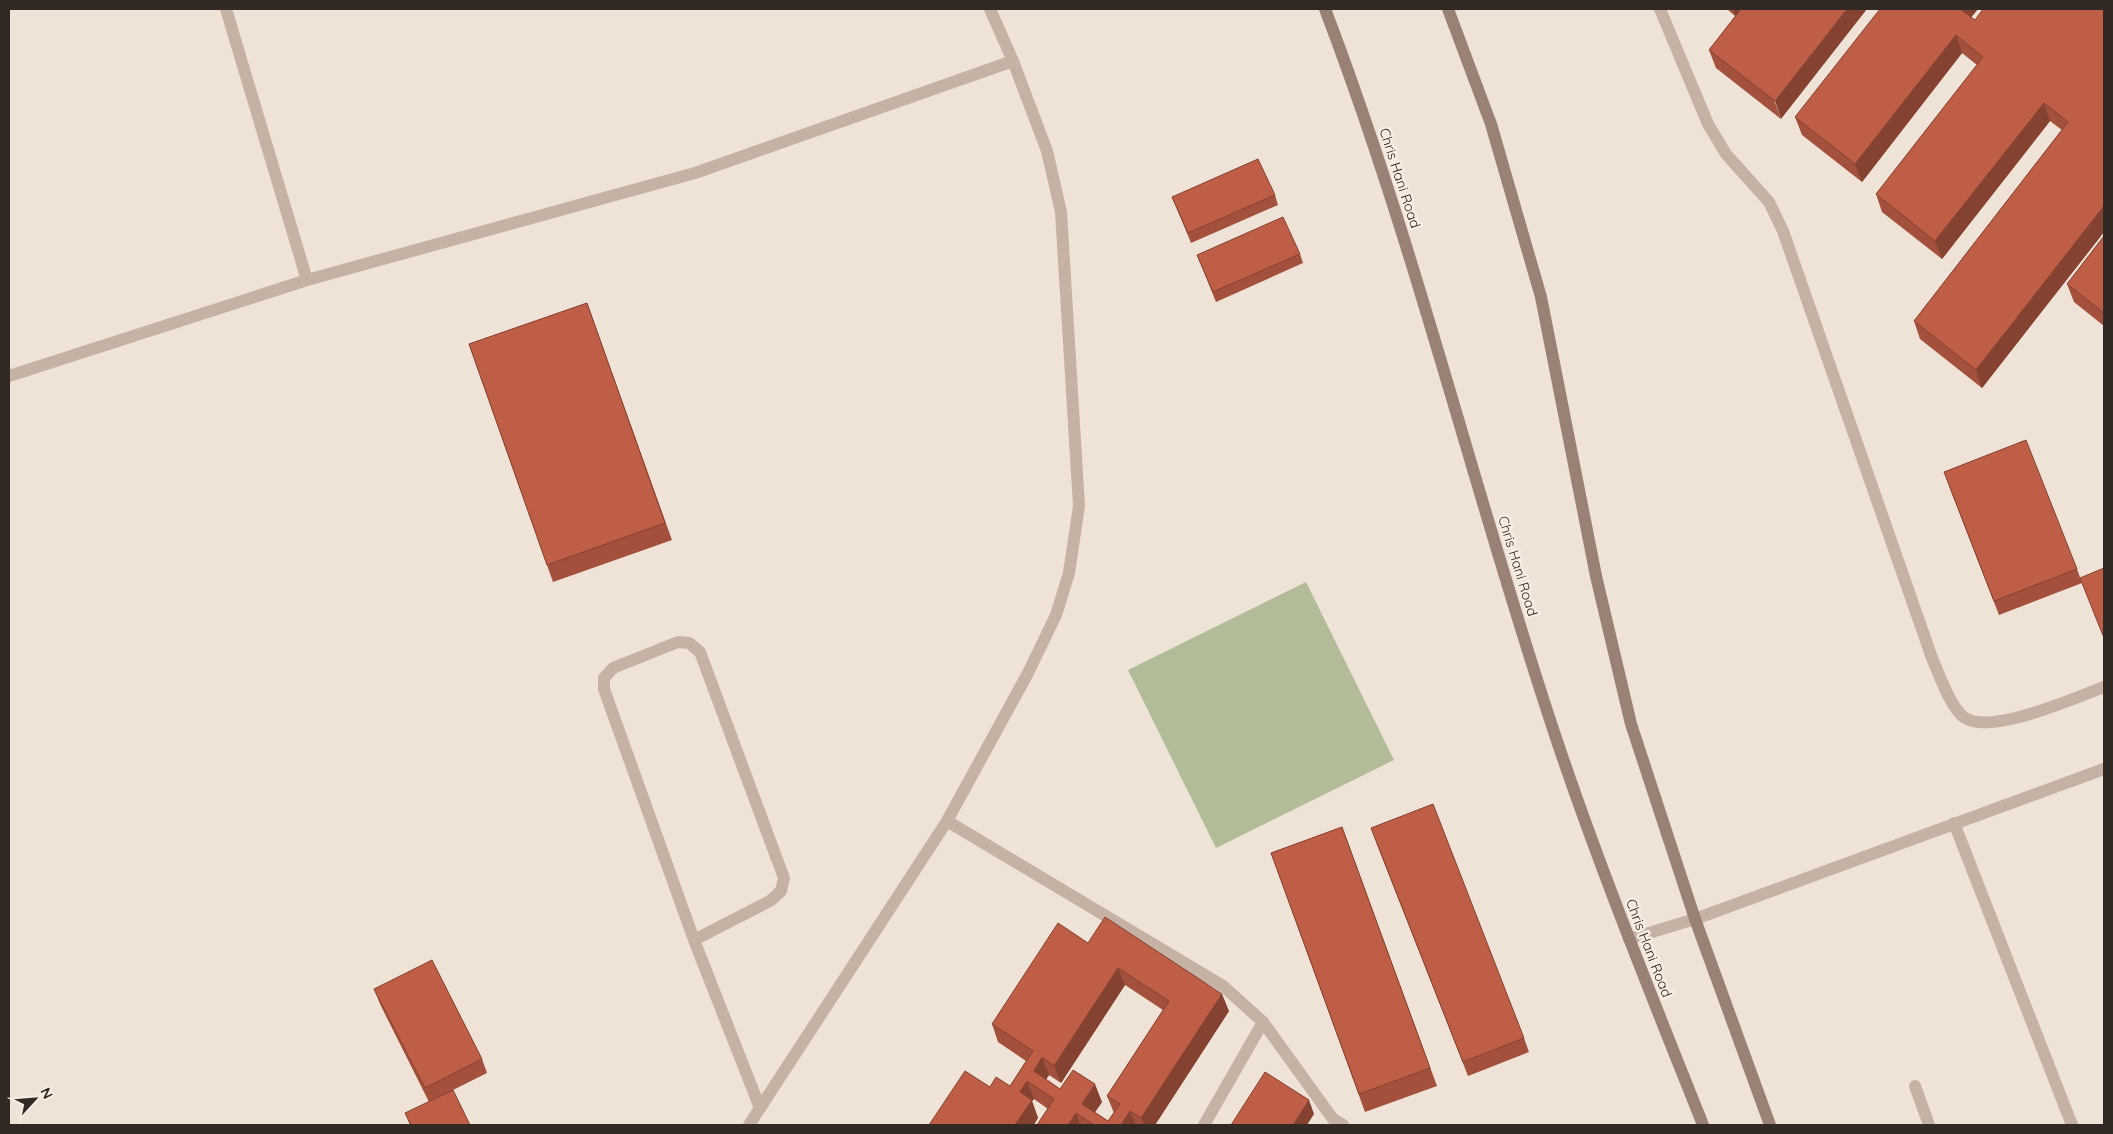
<svg xmlns="http://www.w3.org/2000/svg" width="2113" height="1134" viewBox="0 0 2113 1134" font-family="Quicksand,sans-serif">
<style>
.green{fill:#b2bc99}
.lines{fill:none;stroke-linecap:round;stroke-linejoin:round}
.service{stroke:#c5b2a4;stroke-width:12}
.minor{stroke:#c5b2a4;stroke-width:12}
.secondary{stroke:#998176;stroke-width:12}
.wall{fill:#a3513c;fill-rule:evenodd}
.shaded-wall{fill:#854231}
.building{fill:#be5e46;stroke:#854231;fill-rule:evenodd}
.labels{text-anchor:middle;dominant-baseline:central;stroke-width:5;stroke-linejoin:round;paint-order:stroke}
.street-label{font-size:14px;fill:#322925;stroke:#f7ede3}
</style>
<rect width="100%" height="100%" fill="#efe3d7"/>
<!-- green -->
<path class="green" d="M1306,582L1394,760L1216,848L1128,670Z"/>
<g class="lines">
<!-- service -->
<g class="service">
<path d="M226,9L307,280"/>
<path d="M1660,9L1708,124L1726,154L1769,202L1783,231L1932,658C1939,674 1951,709 1965,718C1992,735 2074,698 2104,687"/>
<path d="M9,376L307,280L695,173L1013,61"/>
<path d="M947,821L1223,986L1263,1022L1333,1119L1343,1125"/>
<path d="M694,940L770,901L781,891L784,878L700,652L689,643L678,642L613,668L604,678V689L694,940L760,1108"/>
<path d="M1915,1086L1929,1125"/>
<path d="M749,1125L947,821L1028,673L1056,615L1069,573L1079,506L1061,212L1047,151L1013,61L990,9"/>
<path d="M1204,1125L1263,1022"/>
</g>
<!-- minor -->
<g class="minor">
<path d="M1954,823L2072,1125"/>
<path d="M1629,939L1695,919L2104,769"/>
</g>
<!-- secondary -->
<g class="secondary">
<path d="M1325,9C1416,247 1475,496 1556,738C1600,869 1652,997 1703,1125"/>
<path d="M1448,9L1491,124L1541,297L1596,576L1631,724L1695,919L1770,1125"/>
</g>
</g>
<!-- wall -->
<g class="wall">
<path d="M1727,9H1741L1735,16Z"/>
<path d="M1741,9L1781,119L1716,68L1709,50Z"/>
<path d="M1978,9L1971,17L1975,20L2104,9V232L1982,388L1920,339L1914,321L2062,130L2050,121L1942,259L1882,212L1876,194L1977,65L1962,53L1862,182L1802,135L1795,117Z"/>
<path d="M1275,195L1278,205L1191,243L1172,197Z"/>
<path d="M2104,236V326L2074,302L2067,284Z"/>
<path d="M1300,254L1303,263L1216,302L1197,255Z"/>
<path d="M587,303L672,540L553,582L469,344Z"/>
<path d="M1949,486L2077,569L2082,583L1999,615Z"/>
<path d="M1342,827L1437,1086L1365,1112L1271,853Z"/>
<path d="M1376,842L1524,1038L1529,1052L1468,1076Z"/>
<path d="M1088,943L1229,1011L1155,1125H1037L1048,1109L1034,1099L1032,1101L1038,1118L1010,1086L1026,1061L998,1042L992,1024ZM1125,985L1163,1010L1107,1096L1114,1113L1108,1121L1095,1112L1102,1102L1060,1089L1046,1079L1049,1075L1061,1083Z"/>
<path d="M374,989L482,1059L487,1073L453,1090L470,1125H410L405,1113L429,1102L380,1004Z"/>
</g>
<!-- shaded-wall -->
<g class="shaded-wall">
<path d="M1733,9H1741L1735,16Z"/>
<path d="M1847,9H1867L1781,119L1775,101Z"/>
<path d="M1959,9H1978L1965,25Z"/>
<path d="M1956,35L1962,53L1862,182L1855,164Z"/>
<path d="M2044,103L2050,121L1942,259L1935,241Z"/>
<path d="M2104,206V232L1982,388L1976,370Z"/>
<path d="M1118,968L1125,985L1061,1083L1054,1066Z"/>
<path d="M1222,994L1229,1011L1155,1125H1144L1141,1118Z"/>
<path d="M1042,1057L1049,1075L1040,1089L1034,1071Z"/>
<path d="M1027,1081L1034,1099L1032,1101L1038,1118L1034,1125H1015L1020,1092Z"/>
<path d="M1095,1084L1102,1102L1089,1121L1082,1104Z"/>
<path d="M1309,1100L1314,1114L1307,1125H1293Z"/>
<path d="M1130,1111L1136,1125H1121Z"/>
<path d="M1076,1113L1080,1125H1068Z"/>
</g>
<!-- building -->
<g class="building">
<path d="M1741,9H1847L1775,101L1709,50Z"/>
<path d="M1880,9H1960L1975,20L1983,9H2104V206L1976,370L1914,321L2068,122L2044,103L1935,241L1876,194L1983,57L1956,35L1855,164L1795,117Z"/>
<path d="M1258,159L1275,195L1188,233L1172,197Z"/>
<path d="M1283,217L1300,254L1213,292L1197,255Z"/>
<path d="M2104,236V313L2067,284Z"/>
<path d="M587,303L665,523L547,565L469,344Z"/>
<path d="M2026,440L2077,569L1994,601L1944,472Z"/>
<path d="M2104,568V638L2080,578Z"/>
<path d="M1433,804L1524,1038L1463,1062L1371,828Z"/>
<path d="M1342,827L1430,1068L1359,1094L1271,853Z"/>
<path d="M1105,917L1222,994L1141,1118L1130,1111L1121,1125H1094L1076,1113L1068,1125H1037L1054,1099L1027,1081L1020,1092L1032,1100L1015,1125H929L965,1071L990,1087L996,1077L1010,1086L1033,1051L992,1024L1058,923L1088,943ZM1118,968L1169,1001L1107,1096L1120,1104L1108,1121L1082,1104L1095,1084L1073,1070L1060,1089L1034,1071L1042,1057L1054,1066Z"/>
<path d="M432,960L482,1059L425,1088L374,989Z"/>
<path d="M1265,1072L1309,1100L1293,1125H1231Z"/>
<path d="M453,1090L470,1125H411L405,1113Z"/>
</g>
<g class="labels">
<!-- street labels -->
<g class="street-label">
<text transform="translate(1400 178) rotate(72)">Chris Hani Road</text>
<text transform="translate(1518 566) rotate(73)">Chris Hani Road</text>
<text transform="translate(1649 948) rotate(69)">Chris Hani Road</text>
</g>
</g>
<!-- border -->
<rect width="2113" height="1134" fill="none" stroke="#322925" stroke-width="20"/>
<!-- north arrow -->
<g transform="translate(35 1099) rotate(64)" stroke="#f7ede3" stroke-width="4" paint-order="stroke">
<path d="M0-4L9 19L0 12L-9 19Z" fill="#322925"/>
<text y="-8" font-size="14" font-weight="bold" text-anchor="middle" fill="#322925">N</text>
</g>
</svg>
